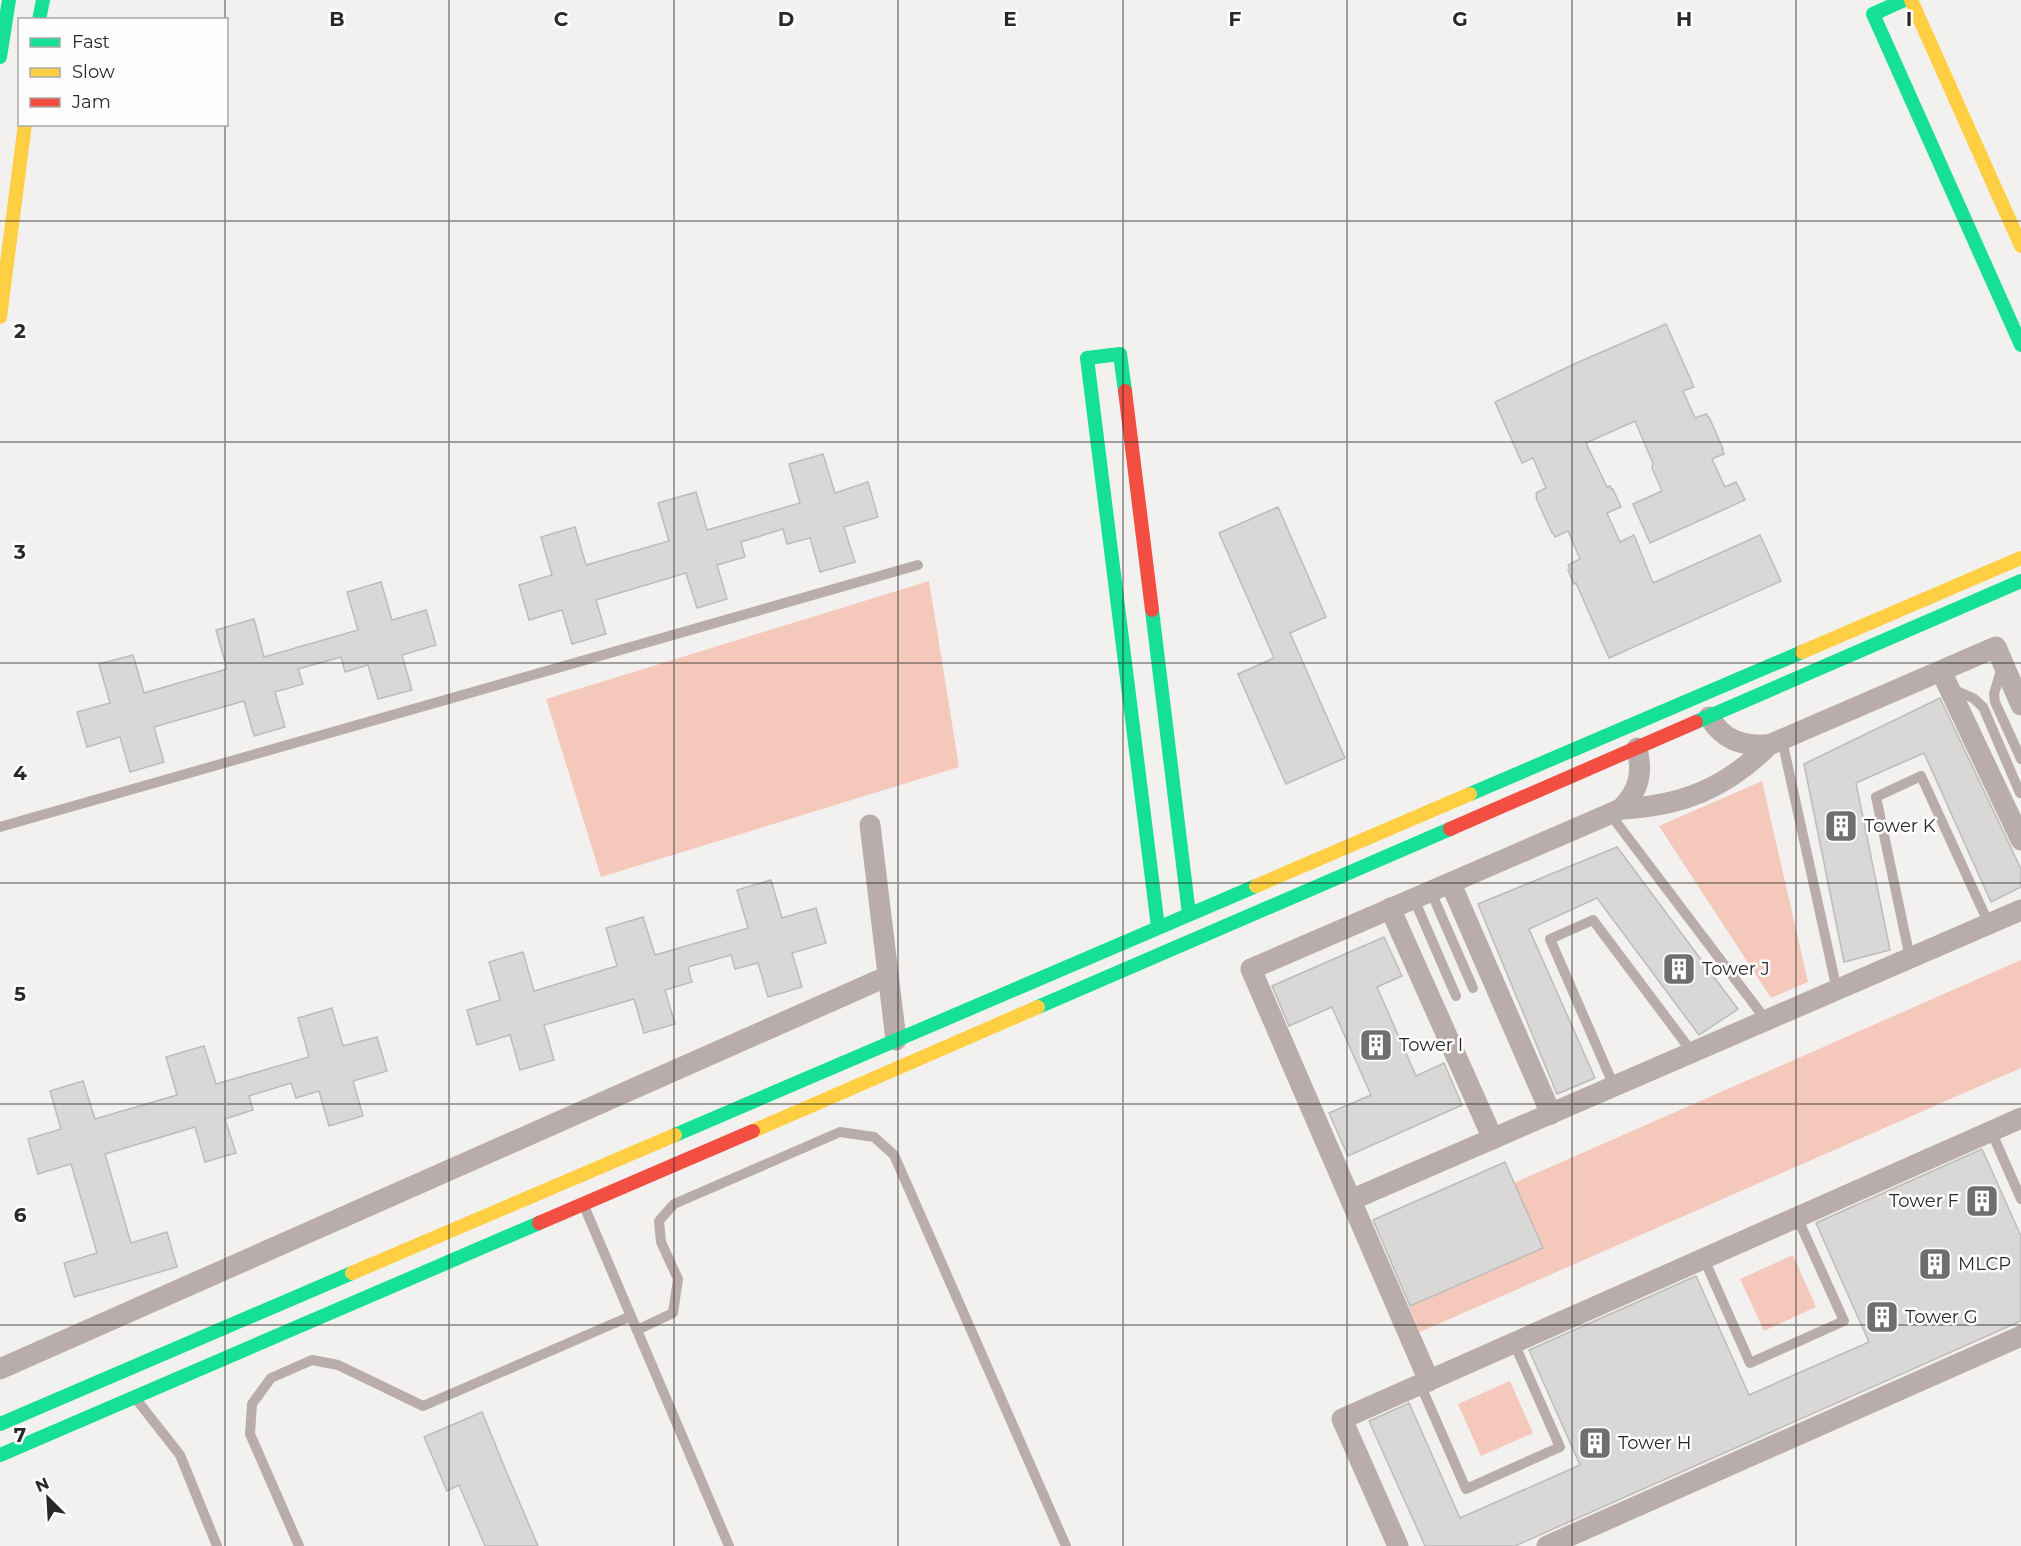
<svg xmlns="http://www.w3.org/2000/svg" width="2021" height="1546" viewBox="0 0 2021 1546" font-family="Montserrat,sans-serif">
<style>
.green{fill:#f4c9bc}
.building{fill:#d9d8d7;stroke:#bdbbbb;stroke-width:1.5}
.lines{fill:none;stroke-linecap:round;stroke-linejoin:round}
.lane{stroke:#b8adaa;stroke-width:10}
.street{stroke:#b8adaa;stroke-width:21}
.fast{stroke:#16e098;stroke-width:14}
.slow{stroke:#ffcf43;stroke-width:14}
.jam{stroke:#f24e42;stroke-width:14}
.grid{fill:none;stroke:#2a2928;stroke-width:1.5;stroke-opacity:0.55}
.labels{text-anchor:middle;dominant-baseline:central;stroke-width:5;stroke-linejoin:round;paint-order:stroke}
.poi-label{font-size:18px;fill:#2a2928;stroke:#fffefe;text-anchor:start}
.grid-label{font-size:20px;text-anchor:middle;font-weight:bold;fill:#2a2928;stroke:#fffefe;stroke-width:5;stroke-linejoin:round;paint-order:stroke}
</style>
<rect width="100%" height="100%" fill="#f3f1f0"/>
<!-- green -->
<g class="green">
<path d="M929,581L959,767L601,877L546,699Z"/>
<path d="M1762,781L1808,982L1771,998L1659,826Z"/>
<path d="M2021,960V1068L1420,1332L1409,1307L1542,1248L1514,1183Z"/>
<path d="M1793,1255L1816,1307L1764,1331L1740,1279Z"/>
<path d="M1510,1381L1533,1433L1481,1456L1458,1404Z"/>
</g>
<!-- building -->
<g class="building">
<path d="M1666,324L1694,387L1683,391L1695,418L1706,414L1708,417H1709L1723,449H1722L1724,454L1712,459L1725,487L1736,482L1745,500L1650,543L1633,504L1662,491L1652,468L1653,463L1635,421L1586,443L1607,487L1610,486L1612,490L1613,489L1621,507L1607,513L1620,542L1634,535L1653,583L1760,535L1781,581L1609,658L1576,583L1574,584L1568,570L1570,569L1568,565L1580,559L1568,531L1555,537L1553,533H1552L1536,498L1537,497L1536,493L1546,488L1533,458L1522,463L1495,402L1572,365Z"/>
<path d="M823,454L835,493L868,482L878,517L844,527L855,562L820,572L810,538L787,544L783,529L741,542L745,557L717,565L727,599L697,608L686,573L596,600L606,634L572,644L562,610L529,620L519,585L552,575L541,537L575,527L586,565L669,541L658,503L696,492L707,530L800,503L789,464Z"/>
<path d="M1278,507L1326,617L1290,633L1345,758L1286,784L1238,674L1274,658L1219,533Z"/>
<path d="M381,582L392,620L426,610L436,645L402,655L412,690L378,699L368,665L345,672L341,657L298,669L303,684L275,692L285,727L254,736L244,701L154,727L164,762L130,772L120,737L87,747L77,712L110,703L99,664L133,655L144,693L227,669L216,630L254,619L264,657L358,630L347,592Z"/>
<path d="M1940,698L2021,869V887L1991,902L1924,753L1856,783L1890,950L1844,962L1804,764Z"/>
<path d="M1617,847L1738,1009L1699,1035L1597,898L1529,929L1595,1078L1557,1094L1478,904Z"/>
<path d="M771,880L782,918L816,908L826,943L792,953L802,987L768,997L758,963L735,969L731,955L688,967L692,982L665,990L675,1024L644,1033L634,999L544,1025L554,1060L520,1070L510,1035L477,1045L467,1010L500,1000L489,962L523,952L534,991L617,966L606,928L643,917L655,955L748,928L737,890Z"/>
<path d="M1384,937L1402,976L1377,987L1416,1076L1444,1063L1462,1105L1348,1156L1329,1113L1371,1095L1332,1007L1289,1026L1272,986Z"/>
<path d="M332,1008L343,1046L377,1037L387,1071L353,1081L363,1116L329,1126L319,1091L296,1098L291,1083L249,1096L253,1110L225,1119L236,1153L205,1162L195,1127L105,1154L131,1243L167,1232L177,1267L74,1297L64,1263L97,1253L71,1164L38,1174L28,1139L61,1129L50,1091L83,1081L95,1119L177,1095L166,1057L204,1046L216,1084L309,1057L298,1018Z"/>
<path d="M1982,1149L2021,1236V1321L1515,1546H1425L1369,1421L1409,1403L1460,1518L1580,1465L1529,1350L1696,1276L1749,1395L1869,1342L1816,1223Z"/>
<path d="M1505,1162L1543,1248L1410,1306L1373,1220Z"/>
<path d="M482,1412L504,1466L538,1546H485L459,1485L447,1491L424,1437Z"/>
</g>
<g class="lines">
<!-- lane -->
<g class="lane">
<path d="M2002,667L1994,694L1995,702L2021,759"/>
<path d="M1952,689L1973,698L1983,707L2020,793"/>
<path d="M1782,740L1837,990"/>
<path d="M1610,814L1766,1020"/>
<path d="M0,827L918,565"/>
<path d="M1431,892L1473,988"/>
<path d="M1414,899L1456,996"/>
<path d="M1910,958L1876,797L1921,776L1989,924"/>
<path d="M1614,1086L1550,939L1593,920L1692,1052"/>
<path d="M1991,1131L2021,1199"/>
<path d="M584,1206L729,1546"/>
<path d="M1704,1259L1750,1363L1844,1321L1797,1217"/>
<path d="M637,1330L673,1313L678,1279L661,1242L659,1221L674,1204L840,1132L874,1137L894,1155L1066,1546"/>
<path d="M1420,1384L1466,1489L1560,1447L1514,1343"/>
<path d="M136,1399L180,1455L217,1546"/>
<path d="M299,1546L250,1434L252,1404L271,1378L312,1360L338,1365L423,1406L631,1316"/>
</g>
<!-- street -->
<g class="street">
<path d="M1941,671L2021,840"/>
<path d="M1709,717C1724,741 1742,746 1769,745"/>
<path d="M1621,809C1639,790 1643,774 1637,748"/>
<path d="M870,825L896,1040"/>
<path d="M1451,884L1551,1114"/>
<path d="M1390,908L1493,1139"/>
<path d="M1351,1200L2021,910"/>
<path d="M0,1369L888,976"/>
<path d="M1429,1381L1251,969L1621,809C1682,806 1726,788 1769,745L1996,647L2021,705"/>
<path d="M1398,1546L1342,1419L2021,1118"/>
<path d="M1547,1546L2021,1336"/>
</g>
<!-- fast -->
<g class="fast">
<path d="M1904,0L1873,14L2021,345"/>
<path d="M39,20L43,0"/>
<path d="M0,57L9,0"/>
<path d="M1125,391L1120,354L1087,358L1158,927"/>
<path d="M1152,610L1189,914"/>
<path d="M1696,722L2021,581"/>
<path d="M1470,794L1802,652"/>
<path d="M1038,1007L1450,829"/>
<path d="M675,1135L1256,886"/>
<path d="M0,1424L352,1273"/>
<path d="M0,1455L539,1223"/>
</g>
<!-- slow -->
<g class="slow">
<path d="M1911,0L2021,246"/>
<path d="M0,317L25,124"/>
<path d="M1802,652L2021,558"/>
<path d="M1256,886L1470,794"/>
<path d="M753,1131L1038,1007"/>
<path d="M352,1273L675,1135"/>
</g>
<!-- jam -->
<g class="jam">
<path d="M1125,391L1152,610"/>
<path d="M1450,829L1696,722"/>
<path d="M539,1223L753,1131"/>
</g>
</g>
<!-- grid -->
<path class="grid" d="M225,0V20M449,0V1546M674,0V1546M898,0V1546M1123,0V1546M1347,0V1546M1572,0V1546M1796,0V1546M225,124V1546M0,221H2021M0,442H2021M0,663H2021M0,883H2021M0,1104H2021M0,1325H2021"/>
<!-- icons -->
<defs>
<g id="building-square" transform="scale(1.725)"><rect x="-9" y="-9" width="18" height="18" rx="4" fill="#706f6e" stroke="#fffefe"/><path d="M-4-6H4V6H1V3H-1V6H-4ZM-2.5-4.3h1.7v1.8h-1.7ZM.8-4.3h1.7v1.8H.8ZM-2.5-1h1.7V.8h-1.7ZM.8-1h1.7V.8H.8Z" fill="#fff"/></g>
</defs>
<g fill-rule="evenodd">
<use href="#building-square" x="1841" y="826"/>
<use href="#building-square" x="1679" y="969"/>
<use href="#building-square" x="1376" y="1045"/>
<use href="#building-square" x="1982" y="1201"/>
<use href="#building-square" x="1935" y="1264"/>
<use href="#building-square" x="1882" y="1317"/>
<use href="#building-square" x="1595" y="1443"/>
</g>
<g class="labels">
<!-- poi labels -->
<g class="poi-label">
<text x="1864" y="826">Tower K</text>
<text x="1702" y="969">Tower J</text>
<text x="1399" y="1045">Tower I</text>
<text x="1959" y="1201" text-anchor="end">Tower F</text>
<text x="1958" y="1264">MLCP</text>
<text x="1905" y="1317">Tower G</text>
<text x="1618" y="1443">Tower H</text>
</g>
</g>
<g class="grid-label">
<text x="337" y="26">B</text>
<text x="561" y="26">C</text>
<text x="786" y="26">D</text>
<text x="1010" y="26">E</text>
<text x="1235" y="26">F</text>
<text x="1460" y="26">G</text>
<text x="1684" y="26">H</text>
<text x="1909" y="26">I</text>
<text x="20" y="338">2</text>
<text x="20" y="559">3</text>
<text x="20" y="780">4</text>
<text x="20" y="1001">5</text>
<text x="20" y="1222">6</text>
<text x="20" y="1442">7</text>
</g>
<!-- legend -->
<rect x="18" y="18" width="210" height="108" fill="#fffefe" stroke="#aaa9a8" stroke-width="1.5"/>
<rect x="30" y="38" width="30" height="9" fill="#16e098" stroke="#aaa9a8" stroke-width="1.5"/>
<text x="72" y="48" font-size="18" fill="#2a2928">Fast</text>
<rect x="30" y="68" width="30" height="9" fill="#ffcf43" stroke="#aaa9a8" stroke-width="1.5"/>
<text x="72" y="78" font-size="18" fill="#2a2928">Slow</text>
<rect x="30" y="98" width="30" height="9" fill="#f24e42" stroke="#aaa9a8" stroke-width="1.5"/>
<text x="72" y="108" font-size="18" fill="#2a2928">Jam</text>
<!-- north arrow -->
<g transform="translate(48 1498) rotate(336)" stroke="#fffefe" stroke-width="4.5" paint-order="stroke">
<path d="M0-4.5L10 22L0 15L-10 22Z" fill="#2a2928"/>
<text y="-9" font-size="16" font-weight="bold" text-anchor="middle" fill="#2a2928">N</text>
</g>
</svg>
